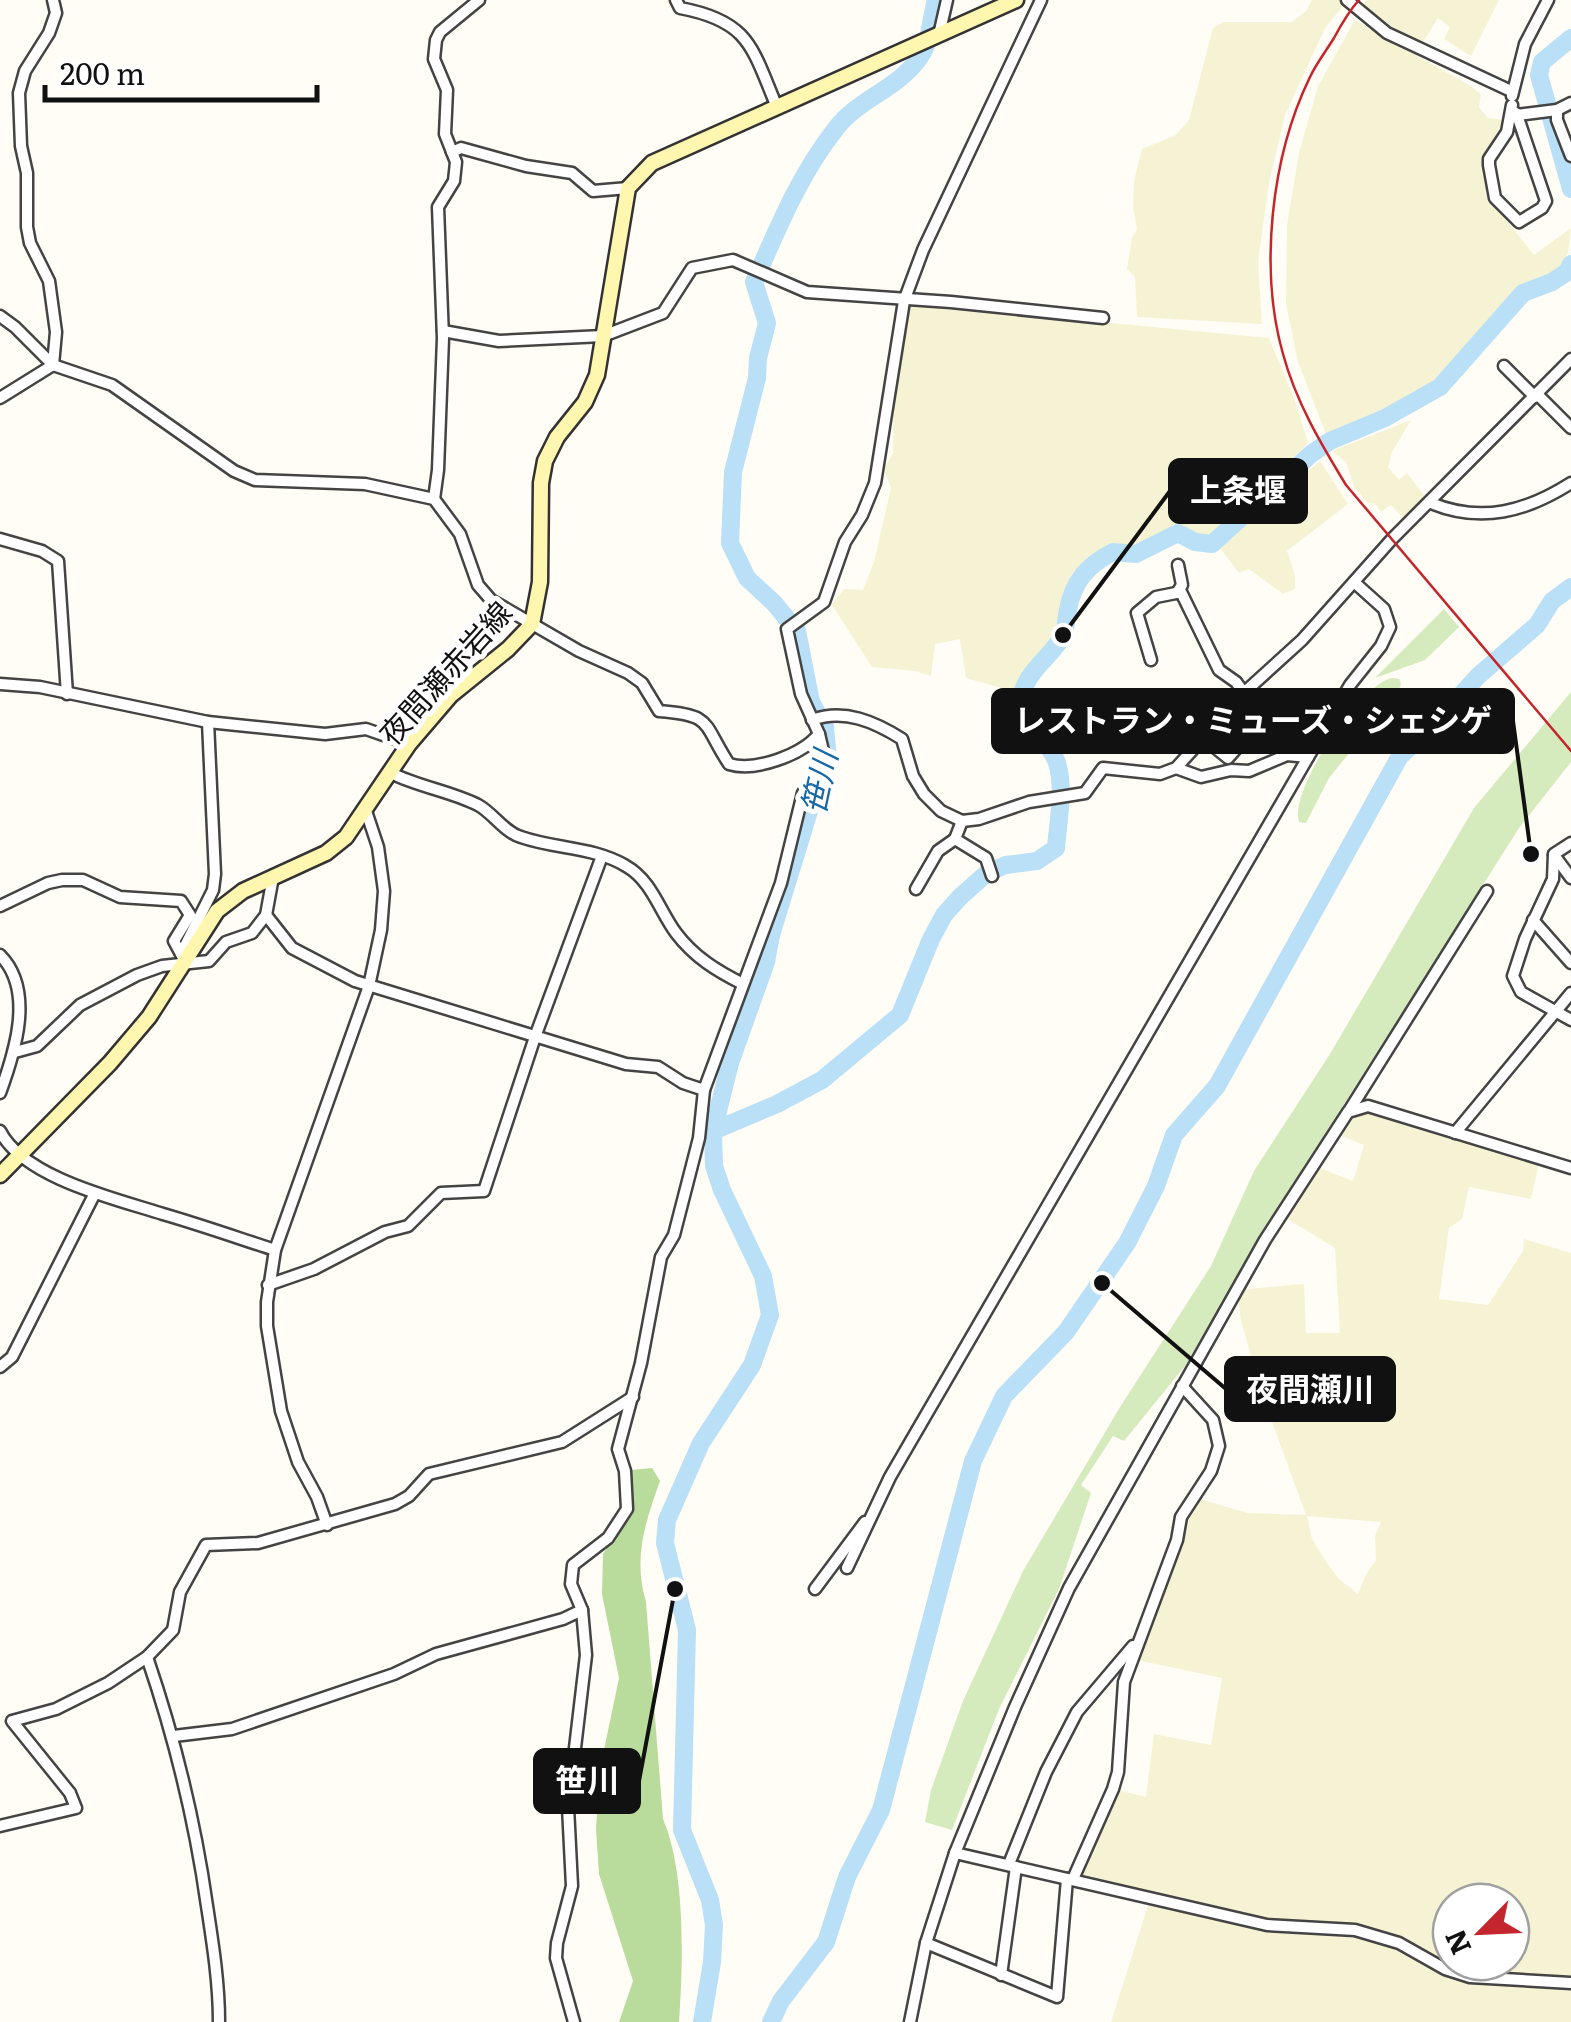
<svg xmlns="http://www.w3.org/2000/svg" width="1571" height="2022" viewBox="0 0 1571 2022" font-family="Literata,'Noto Sans JP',serif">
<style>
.farmland{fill:#f6f3d4;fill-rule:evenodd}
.green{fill:#d5ebbd}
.forest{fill:#b9dc9c}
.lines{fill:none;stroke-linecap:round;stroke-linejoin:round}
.river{stroke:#b9e0f7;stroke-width:18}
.street-casing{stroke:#444;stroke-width:15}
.secondary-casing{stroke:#333;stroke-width:19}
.street{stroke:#fff;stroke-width:10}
.secondary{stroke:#fff6b0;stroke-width:14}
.rail{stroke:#c4262e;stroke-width:2.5}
.labels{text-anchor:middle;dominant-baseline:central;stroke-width:10;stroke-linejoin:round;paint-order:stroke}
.street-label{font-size:30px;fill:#111;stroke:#fff}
.water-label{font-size:32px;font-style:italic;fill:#1768a6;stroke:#fff}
.leader{fill:none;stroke:#111;stroke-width:4}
.callout-dot{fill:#111;stroke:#fff;stroke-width:4}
.callout{fill:#111;stroke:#111;stroke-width:4}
.callout-label{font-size:32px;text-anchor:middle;font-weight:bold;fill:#fff}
</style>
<rect width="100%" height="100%" fill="#fffdf5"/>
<!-- farmland -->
<g class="farmland">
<path d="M1312,0H1339L1343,6L1325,28L1285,115L1269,183L1258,262L1262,324L1137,317L1135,277L1127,269L1132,237L1137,230L1133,206L1134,181L1142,149L1176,135L1189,120L1213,28L1223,22H1292L1306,11Z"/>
<path d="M1367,0H1499L1471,56L1444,39L1450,27L1438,18L1421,45L1391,32L1375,20L1362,5Z"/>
<path d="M1355,20L1467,84L1481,94L1479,107L1488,118L1504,120L1481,161L1492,202L1534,255L1571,228L1568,253L1560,266L1549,276L1512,294L1440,380L1394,407L1326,434L1298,362L1286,304L1287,225L1299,153L1318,86Z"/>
<path d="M910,304L1269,338L1294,398L1308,443L1210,539L1177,528L1138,546L1105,548L1082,563L1071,575L1058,631L1037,658L1018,702L1024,728L1043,742L1047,753L1015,752L1004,742L1009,690L966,678L960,639L935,644L931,676L915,671L872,667L832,605L844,589L863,590L874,562L891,488L884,469L893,453L894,368Z"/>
<path d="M1411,420L1392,452L1388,467L1399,480L1407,473L1427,499L1404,519L1391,505L1381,512L1375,503H1368L1354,487L1346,462L1332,451Z"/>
<path d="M1320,461L1348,504L1287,551L1295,575V589L1283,594L1249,569L1239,573L1220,548Z"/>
<path d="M1368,1106L1540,1158L1531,1199L1469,1187L1462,1219L1449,1228L1439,1299L1488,1305L1523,1251L1524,1239L1571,1253V2022H1111L1150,1899L1073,1879L1113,1789L1146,1797L1154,1734L1211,1745L1222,1678L1132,1659L1193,1497L1247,1513L1306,1515L1264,1400L1241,1321L1237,1290L1304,1284L1306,1333H1340L1335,1248L1281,1215L1312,1165L1353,1181L1364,1145L1334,1133L1348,1112ZM1307,1516L1381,1522L1375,1536L1376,1560L1365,1576L1358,1594L1339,1579L1327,1563L1312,1539ZM1451,1902H1511V1962H1451Z"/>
</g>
<!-- green -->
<g class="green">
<path d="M1444,609L1459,627L1425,660L1375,678Z"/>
<path d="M1392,678L1399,679L1401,684L1398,693L1329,778L1306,823L1299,822C1288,791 1361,683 1392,678Z"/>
<path d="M1571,692V762L1519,828L1272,1218L1185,1366L1124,1441L1113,1436L1081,1485L1091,1493L1059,1589L999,1709L952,1830L925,1822L931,1790L963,1701L1023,1571L1120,1407L1211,1266L1254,1171L1330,1054L1474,808Z"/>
</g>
<!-- forest -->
<path class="forest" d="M652,1468L660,1481C645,1523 633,1558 646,1602L663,1819C686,1873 683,1963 679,2022H619L633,1981L599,1874L596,1829L600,1769L619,1678L602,1594L603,1554L629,1514L631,1470Z"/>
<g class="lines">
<!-- river -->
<g class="river">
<path d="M1571,38L1542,62L1539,75L1571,189"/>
<path d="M713,1131L777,1104L822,1080L900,1015L931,939L944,915L960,897L987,873L1006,865L1037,861L1056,848C1058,822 1065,788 1057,763C1050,740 1020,728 1020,706C1022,670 1054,657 1064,633C1066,627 1066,617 1068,610C1073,581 1088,565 1113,552L1136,554L1178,533L1195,542L1212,544L1311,454L1330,441L1385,418L1440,387L1523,293L1552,282L1567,272L1571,264"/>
<path d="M702,2022L712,1962L714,1925L710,1900L682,1830L687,1630L665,1543L667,1520L701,1443L752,1365L770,1315L763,1276L722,1190L714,1166L713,1131L730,1063L766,962L771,935L813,798L828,760L825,727L811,702L797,631L774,603L747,578L730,543L733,472L757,378L758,358L767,323L754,282C778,228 799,175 837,127C861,97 903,87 923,52C931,38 931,16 936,0"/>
<path d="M771,2022L781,2001L826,1942L847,1877L881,1810L973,1461L1004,1396L1066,1332L1127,1243L1156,1186L1174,1135L1217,1086L1400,756L1432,727L1478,676L1537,625L1552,601L1571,587"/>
</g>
<!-- street casing -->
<g class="street-casing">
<g id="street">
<path d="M676,0L680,8C750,21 752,48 777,107"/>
<path d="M1347,0L1387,33L1511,91"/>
<path d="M939,35L947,0"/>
<path d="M1512,96L1525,44L1548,0"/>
<path d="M1512,105L1507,132L1489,159V165L1495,198L1519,222L1542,208L1546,201L1517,115"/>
<path d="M1557,110V120L1571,156"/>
<path d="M1516,113L1517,115L1557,110L1571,103"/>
<path d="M452,152L461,148L526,166L572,173L593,191L628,188"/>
<path d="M0,316L15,327L53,365L112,385L234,471L255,480L365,484L434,499L460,534L478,585L491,600L579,651L628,673L642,683L659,711C714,715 702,723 729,764C755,772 802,755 819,734"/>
<path d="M443,331L499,341L603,336L663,313L692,268L733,260L807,292L951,302L1103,318"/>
<path d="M53,365L56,332L49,281L30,243L27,227V173L21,146L19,93L25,71L49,33L56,13L53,0"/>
<path d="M1504,366L1535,397"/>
<path d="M1537,394L1571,428"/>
<path d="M0,398L53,365"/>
<path d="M434,499L438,470L443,338L438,207L454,181L456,162L445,134L447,90L434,59L436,40L440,32L479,0"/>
<path d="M1431,503C1482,524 1527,511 1571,483"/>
<path d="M0,539L42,551L58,561L67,694"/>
<path d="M1177,593L1182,585L1178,565"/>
<path d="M1151,660L1137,613L1156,597L1181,592L1219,670L1236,682L1244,693"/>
<path d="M0,684L40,687L208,722L325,734L366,729L409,744"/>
<path d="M812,720C844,708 875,722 902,739L913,776L924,794L941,811L962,821L979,819L1029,802L1085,793L1103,768L1160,774L1176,768L1247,690L1302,640L1392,539L1571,359"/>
<path d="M1203,738L1228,758L1269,712"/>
<path d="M1176,768L1201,777L1231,770L1249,771L1287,755L1308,757"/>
<path d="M391,773C419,787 450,791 478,805C493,813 504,832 521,837C555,849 595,847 626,866C652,881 659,910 676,933C694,957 717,971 743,984"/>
<path d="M962,821L955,839L986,858L992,876"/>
<path d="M1571,843L1554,854L1553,879L1525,939L1513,976L1521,992L1571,1020"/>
<path d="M1554,855L1571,878"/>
<path d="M916,889L938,851L955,839"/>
<path d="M0,906L48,883L62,880H83L120,897L181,901L190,915L174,941L181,954"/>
<path d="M266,915L292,948L355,981L626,1064L658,1067L683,1083L704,1090"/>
<path d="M1533,920L1571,963"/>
<path d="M0,955C35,990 15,1052 0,1093"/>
<path d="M183,958L181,954L213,890L215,874L208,722"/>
<path d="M15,1052L37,1046L80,1005L137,975L162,966L209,961L226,942L252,933L266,915L273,877"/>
<path d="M1349,1111L1487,891"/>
<path d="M0,1131C24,1178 116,1199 163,1214C201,1225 238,1238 275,1250"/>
<path d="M1455,1133L1571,993"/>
<path d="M268,1285L314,1269L385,1232L408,1226L441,1193L484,1191L535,1037L602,856"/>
<path d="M0,1367L12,1357L95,1193"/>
<path d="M327,1525L317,1497L298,1462L281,1411L267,1326V1302L275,1250L369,986L381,930L384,891L378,847L365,808"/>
<path d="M847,1568L890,1477L1350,685L1381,646L1390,627L1384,609L1354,582"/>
<path d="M815,1589L865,1522"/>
<path d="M147,1657C175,1739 195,1821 207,1906C213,1945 219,1983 219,2022"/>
<path d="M174,1736L232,1729L394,1674L436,1654L563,1619L582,1610"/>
<path d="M0,1826L76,1808L70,1793L12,1721L56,1709L108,1683L147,1657L173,1630L180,1592L206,1545L258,1543L395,1504L409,1496L429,1474L562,1442L633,1397"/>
<path d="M955,1853L1267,1925L1355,1930L1399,1943L1445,1969L1470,1977L1571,1983"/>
<path d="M1009,1864L1046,1772L1077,1712L1133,1646"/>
<path d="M1073,1879L1113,1789L1118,1772L1124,1682L1177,1540L1181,1517L1211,1471L1219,1446L1213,1420L1182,1386"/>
<path d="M926,1943L1057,1997L1067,1879"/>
<path d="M1001,1975L1016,1867"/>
<path d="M574,2022L556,1958L557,1943L572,1886L568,1807L586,1655L582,1610L571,1584L573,1565L608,1538L627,1509L625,1471L618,1449L641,1363L661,1257L674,1235L699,1138L704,1090L781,883L803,793L816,773L823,751L819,734L801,694L787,629L824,602L845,542L862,515L875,483L904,301L923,250L1041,0"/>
<path d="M910,2022L926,1943L955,1853L1015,1707L1069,1588L1265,1240L1348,1112L1368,1106L1571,1168"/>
</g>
</g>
<!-- secondary casing -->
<g class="secondary-casing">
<path id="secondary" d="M0,1175L110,1063L149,1017L217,911L243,891L326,853L346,837L409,744L451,695L508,649L532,624L540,582L541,483L545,461L557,437L585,402L597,375L628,188L652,163L1016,0"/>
</g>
<!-- street -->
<use href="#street" class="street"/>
<!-- secondary -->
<use href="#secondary" class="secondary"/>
<!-- rail -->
<path class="rail" d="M1359,0C1349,11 1341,25 1334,38C1326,51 1316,64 1310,77C1271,157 1259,269 1283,354C1296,402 1321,444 1346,485L1571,751"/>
</g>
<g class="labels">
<!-- street labels -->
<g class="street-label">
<text transform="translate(444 672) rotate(-48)">夜間瀬赤岩線</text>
</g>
<!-- water labels -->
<g class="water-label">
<text transform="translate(817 782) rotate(-78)">笹川</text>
</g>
</g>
<!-- callouts -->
<path class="leader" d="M1063 635L1170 491M1531 854L1513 721M1102 1283L1226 1389M675 1589L639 1781"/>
<g class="callout-dot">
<circle cx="1063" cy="635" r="10"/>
<circle cx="1531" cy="854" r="10"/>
<circle cx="1102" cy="1283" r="10"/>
<circle cx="675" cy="1589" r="10"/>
</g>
<g class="callout">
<rect x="1170" y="460" width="136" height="62" rx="10"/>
<rect x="993" y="690" width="520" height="62" rx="10"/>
<rect x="1226" y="1358" width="168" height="62" rx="10"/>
<rect x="535" y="1750" width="104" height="62" rx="10"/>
</g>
<g class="callout-label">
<text x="1238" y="502">上条堰</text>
<text x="1253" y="732">レストラン・ミューズ・シェシゲ</text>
<text x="1310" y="1401">夜間瀬川</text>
<text x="587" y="1792">笹川</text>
</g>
<!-- north arrow -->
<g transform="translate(1481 1932) rotate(246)"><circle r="48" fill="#ffffff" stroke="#a0a0a0" stroke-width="2.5"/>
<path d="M0-8L18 38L0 25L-18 38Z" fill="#c4262e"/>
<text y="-15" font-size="28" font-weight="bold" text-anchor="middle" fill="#111111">N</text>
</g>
<!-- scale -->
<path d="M45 85v15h272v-15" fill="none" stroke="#111111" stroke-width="5"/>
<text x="60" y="85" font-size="30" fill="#111111" stroke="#ffffff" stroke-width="8" paint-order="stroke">200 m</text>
</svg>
